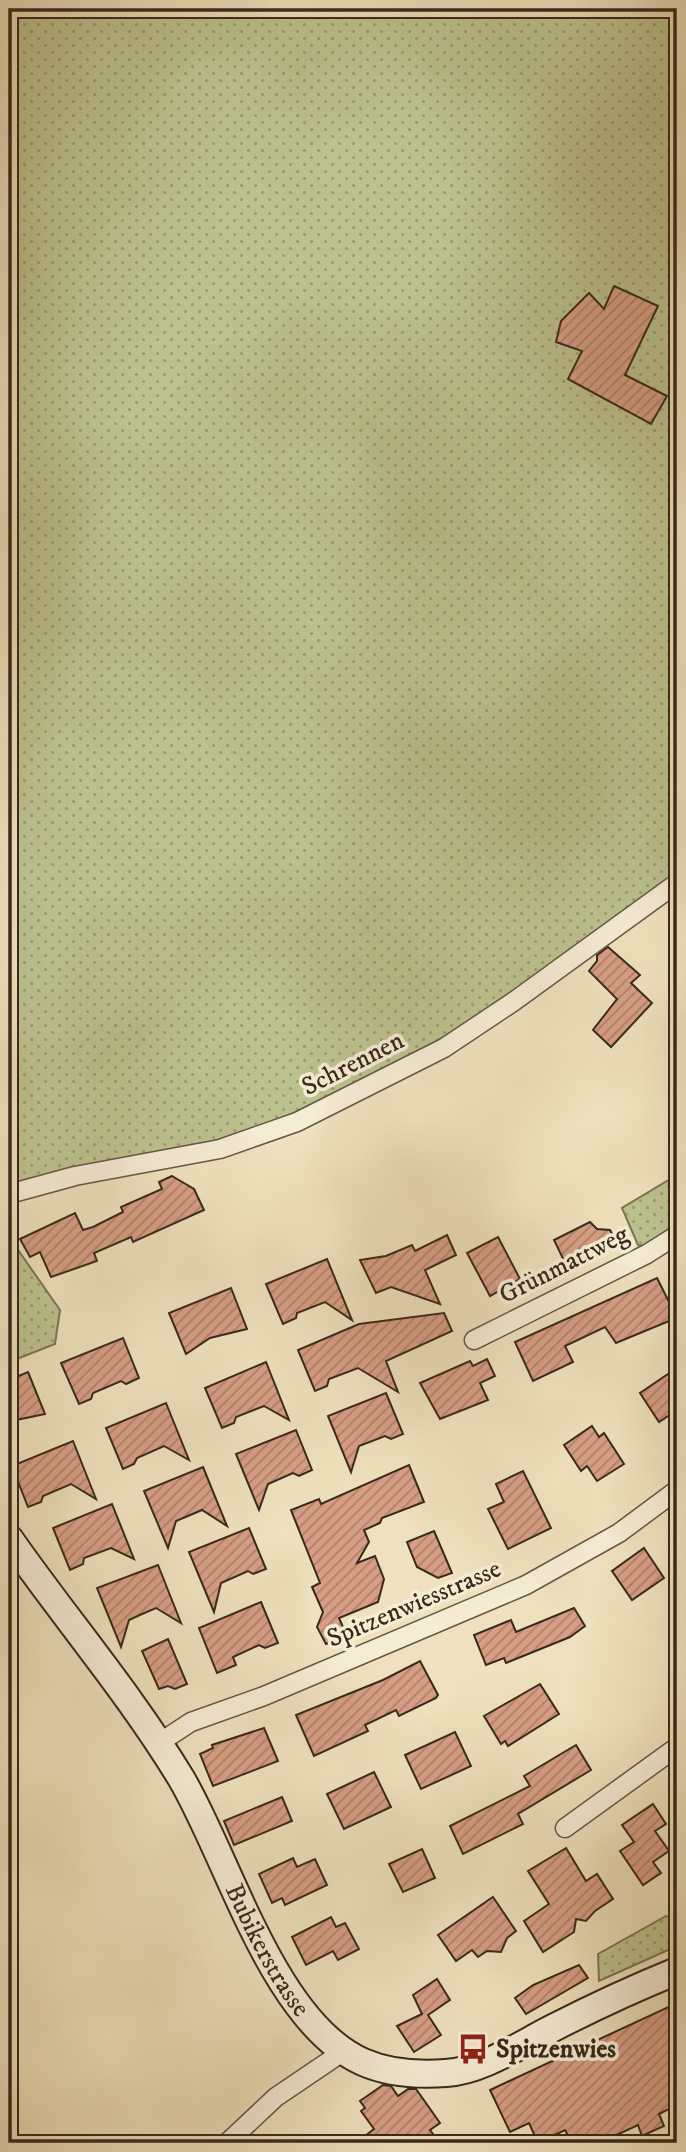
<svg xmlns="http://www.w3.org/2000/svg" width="686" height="2152" viewBox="0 0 686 2152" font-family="'IM FELL DW Pica',serif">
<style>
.grass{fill:url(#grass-dots);stroke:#7a7655;stroke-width:2}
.building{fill:url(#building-hatch);stroke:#39291b;stroke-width:2}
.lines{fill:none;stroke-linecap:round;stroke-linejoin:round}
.street-casing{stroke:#665744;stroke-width:21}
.secondary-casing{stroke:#39291b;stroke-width:30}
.street{stroke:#f5ecd4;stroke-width:18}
.secondary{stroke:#f5ecd4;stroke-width:26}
.labels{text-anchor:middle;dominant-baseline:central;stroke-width:7;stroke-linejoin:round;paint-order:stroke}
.street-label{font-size:26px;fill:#39291b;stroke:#f5ecd4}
.poi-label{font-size:26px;font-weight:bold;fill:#39291b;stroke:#f5ecd4;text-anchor:start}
</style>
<defs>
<pattern id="grass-dots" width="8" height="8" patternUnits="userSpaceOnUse" patternTransform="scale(1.75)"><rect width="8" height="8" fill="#bcc28f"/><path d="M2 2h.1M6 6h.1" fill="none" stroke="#9a9e74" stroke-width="1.8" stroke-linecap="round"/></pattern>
<pattern id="building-hatch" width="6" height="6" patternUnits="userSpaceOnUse" patternTransform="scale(1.75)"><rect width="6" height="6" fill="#d79e84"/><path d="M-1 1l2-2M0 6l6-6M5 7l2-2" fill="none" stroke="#af816b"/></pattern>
</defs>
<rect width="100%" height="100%" fill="#efe1bd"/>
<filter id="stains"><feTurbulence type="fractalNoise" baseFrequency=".00286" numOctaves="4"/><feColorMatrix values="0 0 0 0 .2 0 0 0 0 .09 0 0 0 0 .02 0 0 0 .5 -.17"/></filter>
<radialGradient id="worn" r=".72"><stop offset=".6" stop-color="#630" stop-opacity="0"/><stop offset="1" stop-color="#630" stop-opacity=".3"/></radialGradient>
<!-- grass -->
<g class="grass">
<path d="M9,9H677V878L442,1044L263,1130L9,1187Z"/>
<path d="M677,1175V1223L645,1246L638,1245L622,1208Z"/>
<path d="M9,1237L60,1310L55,1344L9,1362Z"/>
<path d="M666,1916L677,1919V1946L599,1981L598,1954Z"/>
</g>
<!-- building -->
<g class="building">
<path d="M614,286L658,306L625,375L667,396L651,424L568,379L582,351L556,342L561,321L589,293L604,309Z"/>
<path d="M608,947L640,975L631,983L652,1003L611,1047L593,1030L617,999L589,971L597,961V955Z"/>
<path d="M172,1176L194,1189L204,1210L133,1242L131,1237L94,1253L97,1261L51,1277L40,1252L30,1257L20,1239L75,1213L83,1230L93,1227L123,1212L121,1207L162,1189L159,1182Z"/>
<path d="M590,1222L597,1229L610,1230L616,1242L603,1248L605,1251L568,1269L554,1240Z"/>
<path d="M447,1235L456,1255L425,1270L440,1304L391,1287L376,1293L360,1260L386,1256L412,1245L415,1251Z"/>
<path d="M498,1237L520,1279L490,1296L467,1253Z"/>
<path d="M327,1259L352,1320L325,1302L297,1313L296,1318L283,1324L266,1284Z"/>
<path d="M657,1278L674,1312L671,1314L674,1319L616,1343L605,1327L565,1346L573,1362L533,1381L515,1342Z"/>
<path d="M231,1288L247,1329L210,1338L186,1354L169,1313Z"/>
<path d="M444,1313L452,1331L386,1361L398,1392L358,1368L329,1379L327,1386L315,1391L298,1350L359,1324Z"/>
<path d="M123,1338L139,1378L126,1384L121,1381L93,1393L91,1399L79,1404L61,1363Z"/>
<path d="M487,1359L495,1376L480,1383L488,1400L440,1419L420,1383L470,1361L473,1366Z"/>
<path d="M266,1362L289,1420L264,1406L236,1417L234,1423L222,1428L205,1388Z"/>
<path d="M677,1368V1410L659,1422L640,1393Z"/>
<path d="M28,1372L45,1414L16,1420L9,1403V1380Z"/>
<path d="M386,1393L403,1434L391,1439L385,1436L359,1446L351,1472L328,1416Z"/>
<path d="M166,1403L189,1460L164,1446L137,1458L134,1464L123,1469L106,1428Z"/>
<path d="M592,1426L599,1437L604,1433L624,1464L597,1481L587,1466L581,1471L564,1445Z"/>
<path d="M296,1430L312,1470L299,1476L293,1473L268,1484L259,1510L236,1454Z"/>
<path d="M73,1441L96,1499L71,1484L43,1496L41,1502L28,1507L12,1466Z"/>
<path d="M409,1465L424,1502L382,1518L380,1523L364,1530L369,1542L357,1563L375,1556L384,1579L378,1602L339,1618L347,1636L326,1644L317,1627L323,1612L312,1587L320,1583L291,1510L319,1499L321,1504Z"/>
<path d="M203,1467L227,1526L202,1510L176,1521L168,1548L144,1491Z"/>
<path d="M523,1471L551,1528L508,1549L488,1509L504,1502L496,1484Z"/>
<path d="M112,1504L134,1559L111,1548L84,1558L83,1564L70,1570L53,1528Z"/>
<path d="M249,1528L266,1569L253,1574L248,1571L221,1583L214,1612L189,1552Z"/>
<path d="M434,1531L452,1573L438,1578L417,1567L407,1542Z"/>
<path d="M644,1548L664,1578L632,1600L612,1571Z"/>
<path d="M158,1565L181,1623L156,1608L142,1614L129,1620L121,1647L97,1588Z"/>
<path d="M261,1602L278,1643L265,1648L259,1645L233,1657L236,1665L217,1673L199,1628Z"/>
<path d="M574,1608L585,1626L570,1637L506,1663L504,1658L486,1665L474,1635L511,1620L516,1632Z"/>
<path d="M168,1639L187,1684L175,1689L168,1686L159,1689L142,1651Z"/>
<path d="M420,1661L438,1695L436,1698L399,1716L396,1710L365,1725L368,1731L314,1756L296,1715L383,1680Z"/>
<path d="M540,1684L559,1714L508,1746L505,1741L501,1744L484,1716Z"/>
<path d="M264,1728L278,1761L213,1786L200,1754L213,1748L212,1745Z"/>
<path d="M455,1732L471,1766L421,1789L405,1755Z"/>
<path d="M576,1745L591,1770L518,1814L523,1824L463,1854L450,1826L530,1786L524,1776Z"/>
<path d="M374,1772L391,1807L344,1829L327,1794Z"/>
<path d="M282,1797L292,1821L234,1845L224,1821Z"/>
<path d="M653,1804L666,1824L655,1831L669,1851L653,1862L661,1873L643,1885L620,1851L634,1842L622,1825Z"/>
<path d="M566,1848L586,1881L597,1874L613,1899L595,1911L586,1921L576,1919L574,1932L543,1952L524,1921L549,1904L528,1871Z"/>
<path d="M422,1849L435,1878L403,1892L389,1864Z"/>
<path d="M293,1858L297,1867L315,1859L327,1885L285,1905L282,1898L272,1903L259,1874Z"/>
<path d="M493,1897L516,1931L507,1938L501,1952L487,1951L478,1957L472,1950L456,1961L438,1935Z"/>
<path d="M331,1917L336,1927L345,1923L359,1949L338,1960L333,1951L306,1965L292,1937Z"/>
<path d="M579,1965L588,1978L526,2014L515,1998L533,1985Z"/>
<path d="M437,1979L450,2000L428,2015L441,2035L414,2052L397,2026L422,2014L413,1995Z"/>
<path d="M677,2003V2105L659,2114L664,2126L642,2136L638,2125L599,2143H572L565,2130L538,2143L529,2123L510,2132L490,2090Z"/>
<path d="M383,2085L391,2086L398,2096L408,2089H416L440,2123L430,2130L433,2134L420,2143H356L374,2129L361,2111L365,2108L360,2101Z"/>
</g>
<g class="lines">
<!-- street casing -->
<g class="street-casing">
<g id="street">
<path d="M9,1194L75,1176L220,1149L297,1122L444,1048L513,1002L677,883"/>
<path d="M474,1340L647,1254L677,1235"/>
<path d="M159,1743L191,1722L264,1696L526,1585L619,1533L677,1490"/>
<path d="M565,1828L677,1747"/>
<path d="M227,2143L276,2097L344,2051"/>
</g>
</g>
<!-- secondary casing -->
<g class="secondary-casing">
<g id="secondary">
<path id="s1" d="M9,1538C65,1618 130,1694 181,1778C229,1859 273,2022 363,2062C388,2073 419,2075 446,2073C482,2071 521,2044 553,2028C594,2007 635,1988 677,1971"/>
</g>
</g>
<!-- street -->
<use href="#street" class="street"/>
<!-- secondary -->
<use href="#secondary" class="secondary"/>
</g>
<!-- icons -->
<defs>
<g id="bus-bare" transform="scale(2.415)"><path d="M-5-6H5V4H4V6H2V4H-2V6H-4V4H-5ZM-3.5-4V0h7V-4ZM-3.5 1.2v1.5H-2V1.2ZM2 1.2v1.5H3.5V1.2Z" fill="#8f2418" stroke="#f5ecd4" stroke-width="2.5" paint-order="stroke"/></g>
</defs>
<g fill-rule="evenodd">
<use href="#bus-bare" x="473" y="2049"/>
</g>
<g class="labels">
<!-- street labels -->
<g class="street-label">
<text transform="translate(353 1064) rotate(-27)">Schrennen</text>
<text transform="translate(564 1265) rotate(-27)">Grünmattweg</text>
<text transform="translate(414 1604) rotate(-23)">Spitzenwiesstrasse</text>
<text stroke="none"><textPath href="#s1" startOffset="488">Bubikerstrasse</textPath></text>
</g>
<!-- poi labels -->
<g class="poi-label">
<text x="496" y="2049">Spitzenwies</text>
</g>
</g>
<!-- margin -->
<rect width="686" height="2152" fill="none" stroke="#efe1bd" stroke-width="35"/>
<rect x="10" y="10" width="665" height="2131" fill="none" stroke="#39291b" stroke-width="3.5"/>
<rect x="18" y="18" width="651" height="2117" fill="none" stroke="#39291b" stroke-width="2"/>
<rect width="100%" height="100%" filter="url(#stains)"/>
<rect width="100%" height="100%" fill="url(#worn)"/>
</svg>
